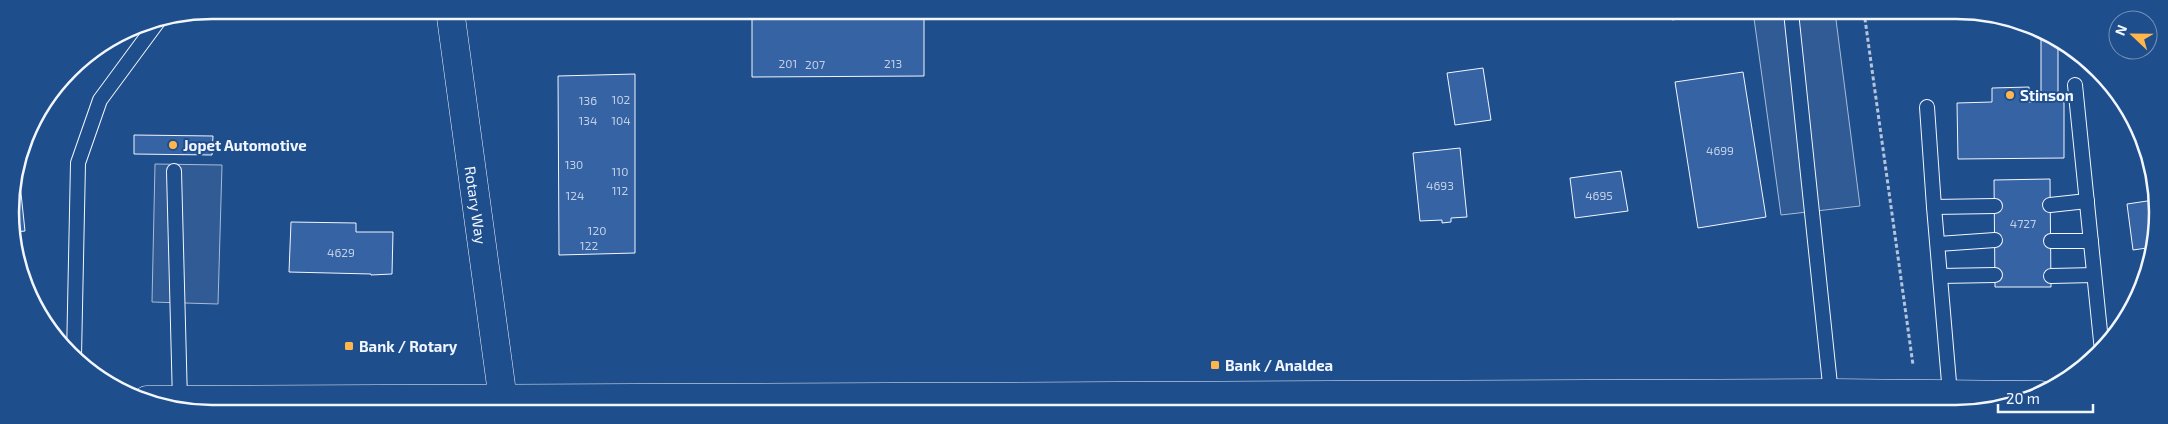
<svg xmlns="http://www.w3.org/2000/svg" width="2168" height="424" viewBox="0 0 2168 424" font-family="'Exo 2',sans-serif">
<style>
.built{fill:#305b95;stroke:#a8bbd7}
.building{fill:#3563a3;stroke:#f2f6ff}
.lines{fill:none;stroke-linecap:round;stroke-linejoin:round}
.service-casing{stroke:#f2f6ff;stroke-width:16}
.tertiary-casing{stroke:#f2f6ff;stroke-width:29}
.primary-casing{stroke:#f2f6ff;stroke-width:29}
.path{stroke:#b3c4dc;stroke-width:3;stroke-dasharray:4 2.5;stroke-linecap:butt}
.service{stroke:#1f4e8c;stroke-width:14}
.tertiary{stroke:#1f4e8c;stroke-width:28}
.primary{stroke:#1f4e8c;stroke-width:28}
.poi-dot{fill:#ffb74d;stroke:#1f4e8c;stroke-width:2}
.labels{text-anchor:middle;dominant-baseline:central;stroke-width:4;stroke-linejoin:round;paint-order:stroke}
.number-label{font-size:12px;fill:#c3d1e8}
.poi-label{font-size:15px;font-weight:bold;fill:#f2f6ff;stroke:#1f4e8c;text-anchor:start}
.street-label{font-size:15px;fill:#f2f6ff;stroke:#1f4e8c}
.rim{fill:none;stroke:#f2f6ff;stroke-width:2.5}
</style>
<rect width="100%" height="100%" fill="#1f4e8c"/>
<!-- built -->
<g class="built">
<path d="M1671,11H1734L1672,20Z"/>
<path d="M1753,11L1835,12L1860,206L1781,215Z"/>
<path d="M155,164L222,165L218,304L152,302Z"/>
</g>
<!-- building -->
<g class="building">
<path d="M752,19H924V76L752,77Z"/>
<path d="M2041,31L2058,38V102H2064V158L1958,159L1957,103L1992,102V88L2029,87V102H2041Z"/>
<path d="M1483,68L1491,120L1455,125L1447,73Z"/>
<path d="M1743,72L1766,217L1698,228L1675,82Z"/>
<path d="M635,74V253L559,255L558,76Z"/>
<path d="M134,135L213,136L212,155L134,154Z"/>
<path d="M1460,148L1467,217L1451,218V222L1442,223V220L1420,221L1413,153Z"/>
<path d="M18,165L25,231L15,232L10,199Z"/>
<path d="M1621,171L1628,211L1575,218L1570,178Z"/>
<path d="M2050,179L2051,287H1995L1994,180Z"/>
<path d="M2154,200L2156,238L2154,247L2133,250L2127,204Z"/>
<path d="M291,222L356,223V232H393L392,274L371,275V274L289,272Z"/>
</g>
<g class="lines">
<!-- service casing -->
<g class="service-casing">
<g id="service">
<path d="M1791,12L1833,413"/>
<path d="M2075,85L2102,351"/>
<path d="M1927,107L1934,207L1995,206"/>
<path d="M174,171L180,401"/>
<path d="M2050,205L2087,201"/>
<path d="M1934,207L1950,394"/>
<path d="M2051,241H2091"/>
<path d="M1938,244L1995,240"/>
<path d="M1940,276L1995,275"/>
<path d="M2051,276L2094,275"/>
<path d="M74,356L78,163L100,100L159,20"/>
<path d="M1283,396L1284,413"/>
</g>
</g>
<!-- tertiary casing -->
<g class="tertiary-casing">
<path id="tertiary" d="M450,10L503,400"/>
</g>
<!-- primary casing -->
<g class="primary-casing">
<path id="primary" d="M147,400L1832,393L2040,395"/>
</g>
<!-- path -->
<path class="path" d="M1864,12L1913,365"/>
<!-- service -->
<use href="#service" class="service"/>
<!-- tertiary -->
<use href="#tertiary" class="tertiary"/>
<!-- primary -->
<use href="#primary" class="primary"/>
</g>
<!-- markers -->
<g class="poi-dot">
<circle cx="2010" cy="95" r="5"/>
<circle cx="173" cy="145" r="5"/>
<rect x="344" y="341" width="10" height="10" rx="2.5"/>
<rect x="1210" y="360" width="10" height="10" rx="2.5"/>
</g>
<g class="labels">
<!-- number labels -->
<g class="number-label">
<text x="788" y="63">201</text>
<text x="893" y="63">213</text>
<text x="815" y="64">207</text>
<text x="621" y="99">102</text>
<text x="588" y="100">136</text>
<text x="588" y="120">134</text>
<text x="621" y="120">104</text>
<text x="1720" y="150">4699</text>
<text x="574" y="164">130</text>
<text x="620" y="171">110</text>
<text x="1440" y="185">4693</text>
<text x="620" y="190">112</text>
<text x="575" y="195">124</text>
<text x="1599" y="195">4695</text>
<text x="2023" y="223">4727</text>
<text x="597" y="230">120</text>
<text x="589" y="245">122</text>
<text x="341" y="252">4629</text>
</g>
<!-- poi labels -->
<g class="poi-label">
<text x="2020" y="95">Stinson</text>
<text x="183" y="145">Jopet Automotive</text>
<text x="359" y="346">Bank / Rotary</text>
<text x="1225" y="365">Bank / Analdea</text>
</g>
<!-- street labels -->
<g class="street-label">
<text transform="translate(476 205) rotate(82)">Rotary Way</text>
</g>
</g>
<!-- crop -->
<path d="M0 0H2168V424H0ZM212 19H1956A193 193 0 0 1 2149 212V212A193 193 0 0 1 1956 405H212A193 193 0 0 1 19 212V212A193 193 0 0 1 212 19Z" fill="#1f4e8c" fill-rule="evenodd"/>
<path class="rim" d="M212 19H1956A193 193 0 0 1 2149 212V212A193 193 0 0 1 1956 405H212A193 193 0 0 1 19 212V212A193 193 0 0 1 212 19Z"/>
<!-- north arrow -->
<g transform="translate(2133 35) rotate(292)"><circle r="24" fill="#1f4e8c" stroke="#7391ba"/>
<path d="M0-4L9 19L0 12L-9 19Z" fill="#ffb74d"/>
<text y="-8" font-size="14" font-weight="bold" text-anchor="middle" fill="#f2f6ff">N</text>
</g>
<!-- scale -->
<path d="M1998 404v8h95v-8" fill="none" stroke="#f2f6ff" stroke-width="2.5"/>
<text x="2006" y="404" font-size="15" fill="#f2f6ff" stroke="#1f4e8c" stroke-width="4" paint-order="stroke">20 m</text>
</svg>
